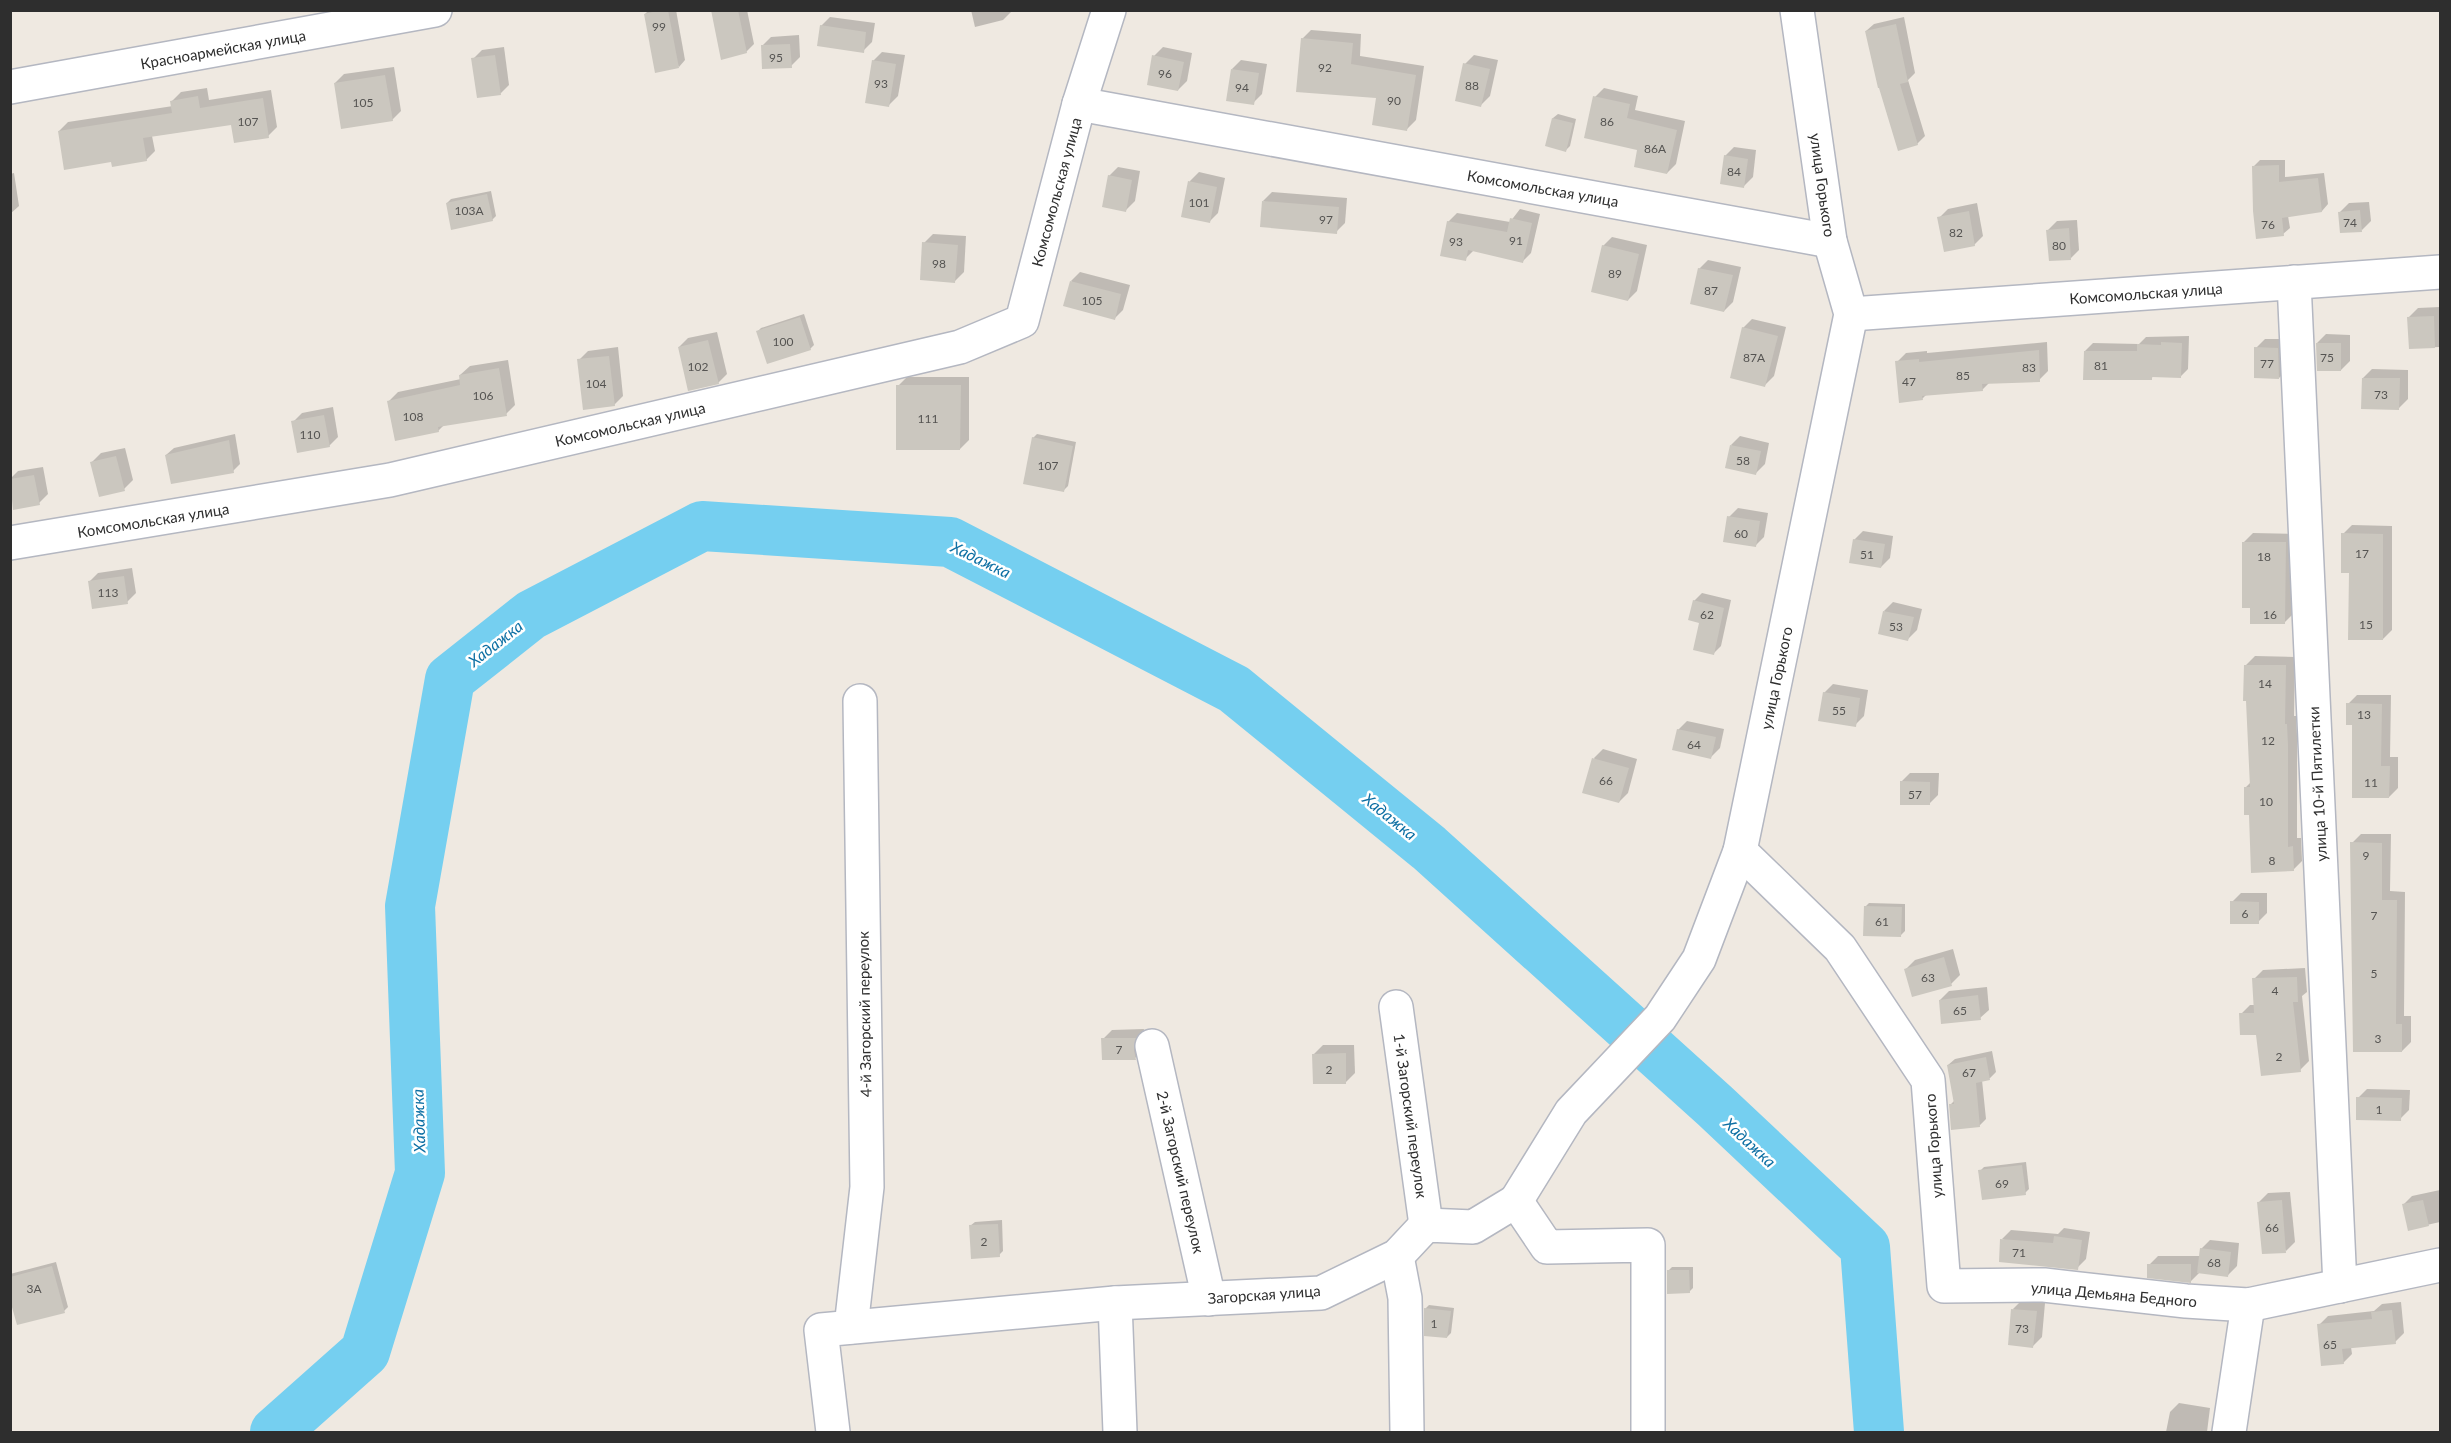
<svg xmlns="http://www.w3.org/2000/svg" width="2451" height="1443" viewBox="0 0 2451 1443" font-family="Lato,sans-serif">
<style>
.shadow{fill:#0003}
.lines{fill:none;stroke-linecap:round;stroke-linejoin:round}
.river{stroke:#75cff0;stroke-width:50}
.building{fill:#cbc7bf}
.minor-casing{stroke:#b4b7c1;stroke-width:36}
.minor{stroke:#fff;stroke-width:33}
.labels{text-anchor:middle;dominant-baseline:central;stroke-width:5;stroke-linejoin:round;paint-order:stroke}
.number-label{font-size:12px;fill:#555452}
.street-label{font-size:15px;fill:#2e2e2e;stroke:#fff}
.water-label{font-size:16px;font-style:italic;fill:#0d6fa3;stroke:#fff}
</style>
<rect width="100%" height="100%" fill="#efe9e1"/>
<!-- shadow -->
<g class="shadow">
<path d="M649,10H676L685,60L679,67L645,14Z"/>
<path d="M713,10H747L754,44L746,52Z"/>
<path d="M971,10H1010L1011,12L1003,20L975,27Z"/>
<path d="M830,17L875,23L872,42L863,51L821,26Z"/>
<path d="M1904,17L1915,73L1908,80L1925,136L1917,144L1866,31L1874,24Z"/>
<path d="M1311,30L1361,34L1360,56L1424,66L1416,120L1407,129L1378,97L1302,39Z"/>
<path d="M799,35L800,57L791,66L762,46L771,37Z"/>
<path d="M504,47L509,85L500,94L473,59L482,50Z"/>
<path d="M1163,47L1192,53L1187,81L1178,90L1154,56Z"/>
<path d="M882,52L905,55L898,96L889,105L873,61Z"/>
<path d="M1474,55L1498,60L1490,96L1481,105L1465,64Z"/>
<path d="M1241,60L1267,64L1262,94L1253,103L1232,69Z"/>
<path d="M394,67L401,111L392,120L335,83L344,74Z"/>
<path d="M207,88L209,100L271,90L277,127L268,136L232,124L152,136L155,151L146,160H113L59,131L68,122L173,106L172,101L181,92Z"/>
<path d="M1604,88L1638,96L1635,110L1685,121L1676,164L1667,173L1639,149L1595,97Z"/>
<path d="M1558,114L1576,119L1570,146L1566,150L1547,145L1553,118Z"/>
<path d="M1734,147L1756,150L1753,177L1744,186L1725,156Z"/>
<path d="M2260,160H2285V177L2324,173L2328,204L2322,211L2288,216L2290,228L2283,234L2253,167Z"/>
<path d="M1118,167L1140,171L1135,201L1126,210L1109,176Z"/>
<path d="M1199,172L1225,178L1218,213L1209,222L1182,215L1190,181Z"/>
<path d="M14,173L19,206L10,214V174Z"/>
<path d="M491,191L496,216L492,220L447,203L451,199Z"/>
<path d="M1272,192L1347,198L1345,223L1336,232L1263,201Z"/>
<path d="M2369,202L2371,221L2362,230L2340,212L2349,203Z"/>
<path d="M1977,203L1983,236L1974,245L1939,218L1948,209Z"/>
<path d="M1520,209L1540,214L1531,253L1522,262L1474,250L1465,259L1448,222L1457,213L1510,222Z"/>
<path d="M2077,220L2079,250L2070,259L2048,230L2057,221Z"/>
<path d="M933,234L966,236L964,272L955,281L924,243Z"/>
<path d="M1612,237L1647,245L1637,291L1628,300L1603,246Z"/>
<path d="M1708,260L1741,267L1733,302L1724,311L1699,269Z"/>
<path d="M1080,272L1130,285L1123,310L1114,319L1071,281Z"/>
<path d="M2440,307V347L2410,348L2409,317L2418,308Z"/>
<path d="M804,314L814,345L810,349L757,332L761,328Z"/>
<path d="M1752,319L1786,327L1774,376L1765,385L1743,328Z"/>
<path d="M717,332L727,374L718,383L679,347L688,338Z"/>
<path d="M2326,334L2350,335V361L2341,370L2317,343Z"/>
<path d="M2189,336L2188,369L2181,376L2154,375L2151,379L2085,351L2093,343L2139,344L2146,337Z"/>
<path d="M2265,339H2287L2288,369L2279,378L2256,348Z"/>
<path d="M2047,342L2048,371L2039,380L1989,383L1982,390L1926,395L1922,399L1897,362L1906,353L1927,351V353Z"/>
<path d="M618,347L623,396L614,405L579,360L588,351Z"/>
<path d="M508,360L515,405L506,414L445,424L438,431L389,401L398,392L461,379L460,375L470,366Z"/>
<path d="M2372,369L2408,370V399L2399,408L2363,378Z"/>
<path d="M907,377H969V440L960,449L898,386Z"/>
<path d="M333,407L338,437L329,446L293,422L302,413Z"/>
<path d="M235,434L240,464L233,471L166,455L174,448Z"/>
<path d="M1037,434L1076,442L1068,486L1064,490L1033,438Z"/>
<path d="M1740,436L1769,443L1765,464L1756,473L1731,445Z"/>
<path d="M125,448L133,480L124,489L92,462L101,453Z"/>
<path d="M43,467L48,494L39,503L15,508L10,479L18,471Z"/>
<path d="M1738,508L1768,513L1764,537L1755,546L1729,517Z"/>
<path d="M2352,525L2392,526V630L2383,639L2350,571L2343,534Z"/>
<path d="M1863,531L1893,536L1890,558L1881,567L1854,540Z"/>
<path d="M2253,533L2295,534L2293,614L2284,623L2244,542Z"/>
<path d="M132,568L136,593L127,602L89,582L98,573Z"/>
<path d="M1702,593L1731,600L1721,646L1713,654L1694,601Z"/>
<path d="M1893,602L1922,609L1917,630L1908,639L1884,611Z"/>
<path d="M2255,656L2295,657L2294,716H2296L2297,735V838H2301L2302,861L2293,870L2251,813L2246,787L2251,782L2246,665Z"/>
<path d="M1833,684L1868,690L1864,716L1855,725L1824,693Z"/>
<path d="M2357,695H2391L2390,757H2398V788L2389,797L2354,724L2348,704Z"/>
<path d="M1687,721L1724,729L1720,748L1711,757L1678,730Z"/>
<path d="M1603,749L1637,759L1628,793L1619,802L1594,758Z"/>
<path d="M1910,773H1939L1938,795L1929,804L1901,782Z"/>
<path d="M2361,834H2391L2390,891L2405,892L2404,1016H2411V1042L2402,1051L2352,843Z"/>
<path d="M2241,893H2267V913L2258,922L2232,902Z"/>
<path d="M1869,903L1905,904V931L1901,935L1865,907Z"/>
<path d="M1953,949L1960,975L1951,984L1906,969L1915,960Z"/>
<path d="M2305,968L2307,992L2302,996L2309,1061L2300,1070L2257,1033L2241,1014L2250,1005H2255L2254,979L2263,970Z"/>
<path d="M1987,987L1989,1010L1980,1018L1940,1000L1949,991Z"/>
<path d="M1144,1029L1142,1040L1144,1049L1135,1058L1103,1039L1112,1030Z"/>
<path d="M1323,1045H1354L1355,1073L1346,1082L1314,1054Z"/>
<path d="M1992,1051L1996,1072L1990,1078L1982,1080L1986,1119L1979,1126L1950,1105L1955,1100L1948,1065L1955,1059Z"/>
<path d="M2367,1089L2410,1090L2409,1110L2400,1119L2358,1098Z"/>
<path d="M2026,1162L2029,1189L2025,1193L1980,1171L1984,1167Z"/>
<path d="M2440,1190V1222L2409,1229L2403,1205L2412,1196Z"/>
<path d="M2290,1192L2295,1242L2286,1251L2259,1202L2268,1193Z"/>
<path d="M1002,1220L1003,1251L999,1255L970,1226L975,1222Z"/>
<path d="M2064,1228L2090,1232L2086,1259L2077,1268L2002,1239L2011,1230L2058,1234Z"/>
<path d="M2210,1240L2239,1243L2237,1266L2228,1275L2200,1272L2191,1281L2149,1265L2158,1256H2201V1249Z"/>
<path d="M56,1262L68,1307L64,1311L10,1294V1274Z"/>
<path d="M1672,1267H1693V1288L1689,1292L1668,1271Z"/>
<path d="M2022,1300L2045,1303L2042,1337L2033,1346L2013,1309Z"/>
<path d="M2401,1302L2404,1333L2395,1342L2351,1347L2352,1354L2343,1363L2319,1325L2328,1316L2374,1311L2382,1304Z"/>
<path d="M1429,1305L1454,1308L1451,1333L1447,1337L1425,1309Z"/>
<path d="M2179,1403L2210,1408L2207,1432H2166L2170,1412Z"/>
</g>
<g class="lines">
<!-- river -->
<path class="river" d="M275,1432L365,1352L420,1173L410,906L450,679L531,615L702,526L950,542L1234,689L1429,848L1715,1106L1865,1247L1879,1432"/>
</g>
<!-- building -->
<g class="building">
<path d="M661,10H668L679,68L655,73L644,14Z"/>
<path d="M711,10H738L747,53L721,60Z"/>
<path d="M1896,24L1908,82L1900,84L1918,145L1898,151L1879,88H1878L1865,31Z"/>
<path d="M820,25L866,32L864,53L817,46Z"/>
<path d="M1301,38L1353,43L1351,64L1416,75L1407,131L1372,125L1376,98L1296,92Z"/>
<path d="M790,44L792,68L762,69L761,45Z"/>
<path d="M495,55L501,95L477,98L471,58Z"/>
<path d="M1152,55L1184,62L1178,91L1147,85Z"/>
<path d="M872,60L896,64L889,107L865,103Z"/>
<path d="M1463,63L1490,69L1481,107L1455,101Z"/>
<path d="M1231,69L1259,73L1254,105L1226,101Z"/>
<path d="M385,75L393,121L341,129L334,83Z"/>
<path d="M198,96L200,108L263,98L269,138L234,143L231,125L143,138L147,161L112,167L111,162L64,170L58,131L172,113L170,101Z"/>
<path d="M1593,96L1630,104L1627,118L1677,130L1667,174L1634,167L1637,150L1584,138Z"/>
<path d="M1552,118L1573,123L1566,152L1545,146Z"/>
<path d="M1724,155L1748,159L1744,188L1720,184Z"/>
<path d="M2279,165V182L2318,178L2322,212L2282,218L2284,236L2256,239L2253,211L2252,166Z"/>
<path d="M1108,175L1132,180L1126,212L1102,207Z"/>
<path d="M1188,181L1217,187L1210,223L1181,217Z"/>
<path d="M487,194L493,221L451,230L446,203Z"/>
<path d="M1262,201L1339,207L1337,234L1260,227Z"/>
<path d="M2360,210L2362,232L2340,233L2338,212Z"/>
<path d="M1969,211L1975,246L1944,252L1937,217Z"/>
<path d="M1510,218L1532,223L1523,263L1468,250L1466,261L1440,256L1447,221L1507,232Z"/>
<path d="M2069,228L2071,260L2049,261L2046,230Z"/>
<path d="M922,242L958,245L955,283L920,280Z"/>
<path d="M1602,245L1639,254L1628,301L1591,292Z"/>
<path d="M1698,268L1733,275L1724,312L1690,304Z"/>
<path d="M1070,281L1121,294L1115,320L1063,306Z"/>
<path d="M2434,316L2435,348L2409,349L2407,317Z"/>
<path d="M800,317L811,350L767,364L756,331Z"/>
<path d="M1742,327L1778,336L1765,387L1730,378Z"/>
<path d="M708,340L719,384L688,391L678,347Z"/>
<path d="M2161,342L2182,343L2181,378L2152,377V380H2083L2084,351H2137V344L2161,345Z"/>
<path d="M2316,343H2341V371H2317Z"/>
<path d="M2254,347L2278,348L2279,379L2254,378Z"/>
<path d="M2039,350L2040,382L1982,384L1983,391L1922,396L1923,400L1899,403L1895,361L1919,359V362Z"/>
<path d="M609,356L615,406L583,410L577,359Z"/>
<path d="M499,368L507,416L438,427L439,432L395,441L387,401L460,385L459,375Z"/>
<path d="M2362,378H2400L2399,410L2361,409Z"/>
<path d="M896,385H961L960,450H896Z"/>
<path d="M324,415L330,447L297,453L291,421Z"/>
<path d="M1032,437L1073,446L1064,492L1023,484Z"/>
<path d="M229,440L234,473L171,484L165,455Z"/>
<path d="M1730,445L1761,451L1756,475L1725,468Z"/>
<path d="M116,456L125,491L99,497L90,462Z"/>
<path d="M34,475L40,505L13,510L10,479Z"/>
<path d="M1727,516L1760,521L1756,547L1723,542Z"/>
<path d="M2341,533L2383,534V640H2348L2349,573H2341Z"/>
<path d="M1853,539L1885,544L1881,568L1849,563Z"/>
<path d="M2242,542H2286L2285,624H2250V608H2242Z"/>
<path d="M124,576L128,604L92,609L88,581Z"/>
<path d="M1693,600L1724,608L1714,655L1693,650L1699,623L1688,620Z"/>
<path d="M1883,611L1914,617L1908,641L1878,634Z"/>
<path d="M2244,665H2286L2285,724H2287L2288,745V847L2293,846L2294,871L2251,873L2249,815H2244V787H2250L2246,701H2243Z"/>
<path d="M1823,692L1860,698L1856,727L1818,721Z"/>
<path d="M2346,703L2382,704L2381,766H2390L2389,798H2352V725H2346Z"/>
<path d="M1677,729L1716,737L1711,759L1672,750Z"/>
<path d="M1592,758L1629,768L1619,803L1582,793Z"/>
<path d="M1900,781L1930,782V805H1900Z"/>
<path d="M2350,842L2382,843V900H2397L2396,1024H2402V1052H2353Z"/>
<path d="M2230,901L2259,902V924H2230Z"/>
<path d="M1864,906L1902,907L1901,937L1863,936Z"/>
<path d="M1944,957L1952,986L1912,997L1904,969Z"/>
<path d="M2297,977L2298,1002H2293L2301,1072L2261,1076L2256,1035H2240L2239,1013H2254L2252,978Z"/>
<path d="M1978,995L1981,1020L1941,1024L1939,1000Z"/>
<path d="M1101,1038H1136L1134,1050L1136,1060H1102Z"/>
<path d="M1346,1053V1084H1313L1312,1054Z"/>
<path d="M1986,1057L1990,1080L1976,1083L1980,1127L1951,1130L1949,1104H1954L1947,1065Z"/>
<path d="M2356,1097L2402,1098L2401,1121L2356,1120Z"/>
<path d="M2022,1165L2026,1195L1982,1200L1978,1170Z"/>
<path d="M2282,1200L2286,1253L2262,1254L2257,1202Z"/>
<path d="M2423,1200L2429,1226L2408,1231L2402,1204Z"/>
<path d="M998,1224L1000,1257L971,1259L969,1225Z"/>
<path d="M2054,1236L2082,1240L2078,1270L1999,1262L2000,1239L2053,1243Z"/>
<path d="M2200,1248L2231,1252L2228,1277L2197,1273Z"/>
<path d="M2147,1264H2191V1283L2147,1278Z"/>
<path d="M52,1266L65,1313L17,1325L10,1300V1277Z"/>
<path d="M1667,1270H1689L1690,1293L1667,1294Z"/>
<path d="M1424,1308L1451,1311L1447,1338L1424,1336Z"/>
<path d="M2011,1309L2037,1311L2033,1348L2008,1345Z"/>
<path d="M2392,1310L2396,1344L2342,1349L2344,1364L2321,1366L2317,1324L2372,1319L2371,1312Z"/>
</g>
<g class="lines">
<!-- minor casing -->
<g class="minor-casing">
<g id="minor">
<path d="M1797,10L1830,241L1851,314L1740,851L1840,948L1928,1080L1944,1286L2044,1285L2186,1301L2248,1305L2440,1265"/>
<path d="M10,87L435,10"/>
<path d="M1079,104L1830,241"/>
<path d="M2294,282L2340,1286"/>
<path d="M1851,314L2440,272"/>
<path d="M10,543L390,480L960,347L1022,321L1079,104L1109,10"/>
<path d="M1396,1007L1426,1225"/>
<path d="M1152,1046L1209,1299"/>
<path d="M1516,1201L1571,1112L1660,1018L1699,959L1740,851"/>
<path d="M1397,1256L1405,1298L1407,1432"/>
<path d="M1115,1303L1120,1432"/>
<path d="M851,1327L867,1187L860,701"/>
<path d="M833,1432L821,1330L1115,1303L1321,1293L1397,1256L1426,1225L1473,1227L1516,1201L1547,1247L1648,1245V1432"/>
<path d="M2229,1432L2248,1305"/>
</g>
</g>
<!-- minor -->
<use href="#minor" class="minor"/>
</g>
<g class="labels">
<!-- number labels -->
<g class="number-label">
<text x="659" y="26">99</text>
<text x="776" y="57">95</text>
<text x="1325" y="67">92</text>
<text x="1165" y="73">96</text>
<text x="881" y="83">93</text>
<text x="1472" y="85">88</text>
<text x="1242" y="87">94</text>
<text x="1394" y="100">90</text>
<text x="363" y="102">105</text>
<text x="248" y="121">107</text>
<text x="1607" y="121">86</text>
<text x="1655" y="148">86А</text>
<text x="1734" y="171">84</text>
<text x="1199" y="202">101</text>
<text x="469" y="210">103А</text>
<text x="1326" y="219">97</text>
<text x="2350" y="222">74</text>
<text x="2268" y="224">76</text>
<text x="1956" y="232">82</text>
<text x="1516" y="240">91</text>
<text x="1456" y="241">93</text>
<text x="2059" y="245">80</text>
<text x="939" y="263">98</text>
<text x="1615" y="273">89</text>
<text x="1711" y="290">87</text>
<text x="1092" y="300">105</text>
<text x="783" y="341">100</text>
<text x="1754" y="357">87А</text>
<text x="2327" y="357">75</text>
<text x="2267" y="363">77</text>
<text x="2101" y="365">81</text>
<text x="698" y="366">102</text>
<text x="2029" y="367">83</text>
<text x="1963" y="375">85</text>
<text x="1909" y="381">47</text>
<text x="596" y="383">104</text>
<text x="2381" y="394">73</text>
<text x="483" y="395">106</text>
<text x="413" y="416">108</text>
<text x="928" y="418">111</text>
<text x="310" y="434">110</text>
<text x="1743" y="460">58</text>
<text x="1048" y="465">107</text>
<text x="1741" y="533">60</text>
<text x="2362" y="553">17</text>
<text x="1867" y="554">51</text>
<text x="2264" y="556">18</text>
<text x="108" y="592">113</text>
<text x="1707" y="614">62</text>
<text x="2270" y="614">16</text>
<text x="2366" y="624">15</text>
<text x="1896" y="626">53</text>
<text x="2265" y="683">14</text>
<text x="1839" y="710">55</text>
<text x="2364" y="714">13</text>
<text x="2268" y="740">12</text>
<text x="1694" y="744">64</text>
<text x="1606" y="780">66</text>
<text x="2371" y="782">11</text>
<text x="1915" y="794">57</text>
<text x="2266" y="801">10</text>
<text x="2366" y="855">9</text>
<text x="2272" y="860">8</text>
<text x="2245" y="913">6</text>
<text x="2374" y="915">7</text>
<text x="1882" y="921">61</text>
<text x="2374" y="973">5</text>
<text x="1928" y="977">63</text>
<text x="2275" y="990">4</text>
<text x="1960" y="1010">65</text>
<text x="2378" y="1038">3</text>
<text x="1119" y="1049">7</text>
<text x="2279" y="1056">2</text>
<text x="1329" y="1069">2</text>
<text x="1969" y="1072">67</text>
<text x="2379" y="1109">1</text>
<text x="2002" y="1183">69</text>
<text x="2272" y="1227">66</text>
<text x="984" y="1241">2</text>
<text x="2019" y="1252">71</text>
<text x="2214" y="1262">68</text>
<text x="34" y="1288">3А</text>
<text x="1434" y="1323">1</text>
<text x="2022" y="1328">73</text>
<text x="2330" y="1344">65</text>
</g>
<!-- street labels -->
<g class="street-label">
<text transform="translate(223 49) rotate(-10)">Красноармейская улица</text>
<text transform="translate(1823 185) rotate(82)">улица Горького</text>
<text transform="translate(1543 188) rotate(10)">Комсомольская улица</text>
<text transform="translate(1056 192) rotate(-75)">Комсомольская улица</text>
<text transform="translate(2146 293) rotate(-4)">Комсомольская улица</text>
<text transform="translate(630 424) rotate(-13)">Комсомольская улица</text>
<text transform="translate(153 520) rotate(-9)">Комсомольская улица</text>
<text transform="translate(1776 678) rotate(-78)">улица Горького</text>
<text transform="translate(2317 784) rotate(-93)">улица 10-й Пятилетки</text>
<text transform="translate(864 1014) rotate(-91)">4-й Загорский переулок</text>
<text transform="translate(1411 1116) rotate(82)">1-й Загорский переулок</text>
<text transform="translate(1933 1146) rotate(-94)">улица Горького</text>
<text transform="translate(1181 1172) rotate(77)">2-й Загорский переулок</text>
<text transform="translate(1264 1294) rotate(-4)">Загорская улица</text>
<text transform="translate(2114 1294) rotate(5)">улица Демьяна Бедного</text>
</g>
<!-- water labels -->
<g class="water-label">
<text transform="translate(981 559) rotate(26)">Хадажка</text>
<text transform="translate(495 643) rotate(-38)">Хадажка</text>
<text transform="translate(1390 816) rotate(39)">Хадажка</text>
<text transform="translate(418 1121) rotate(-92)">Хадажка</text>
<text transform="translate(1750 1142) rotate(43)">Хадажка</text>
</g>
</g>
<!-- border -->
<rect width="2451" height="1443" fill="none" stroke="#2e2e2e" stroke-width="24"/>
</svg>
